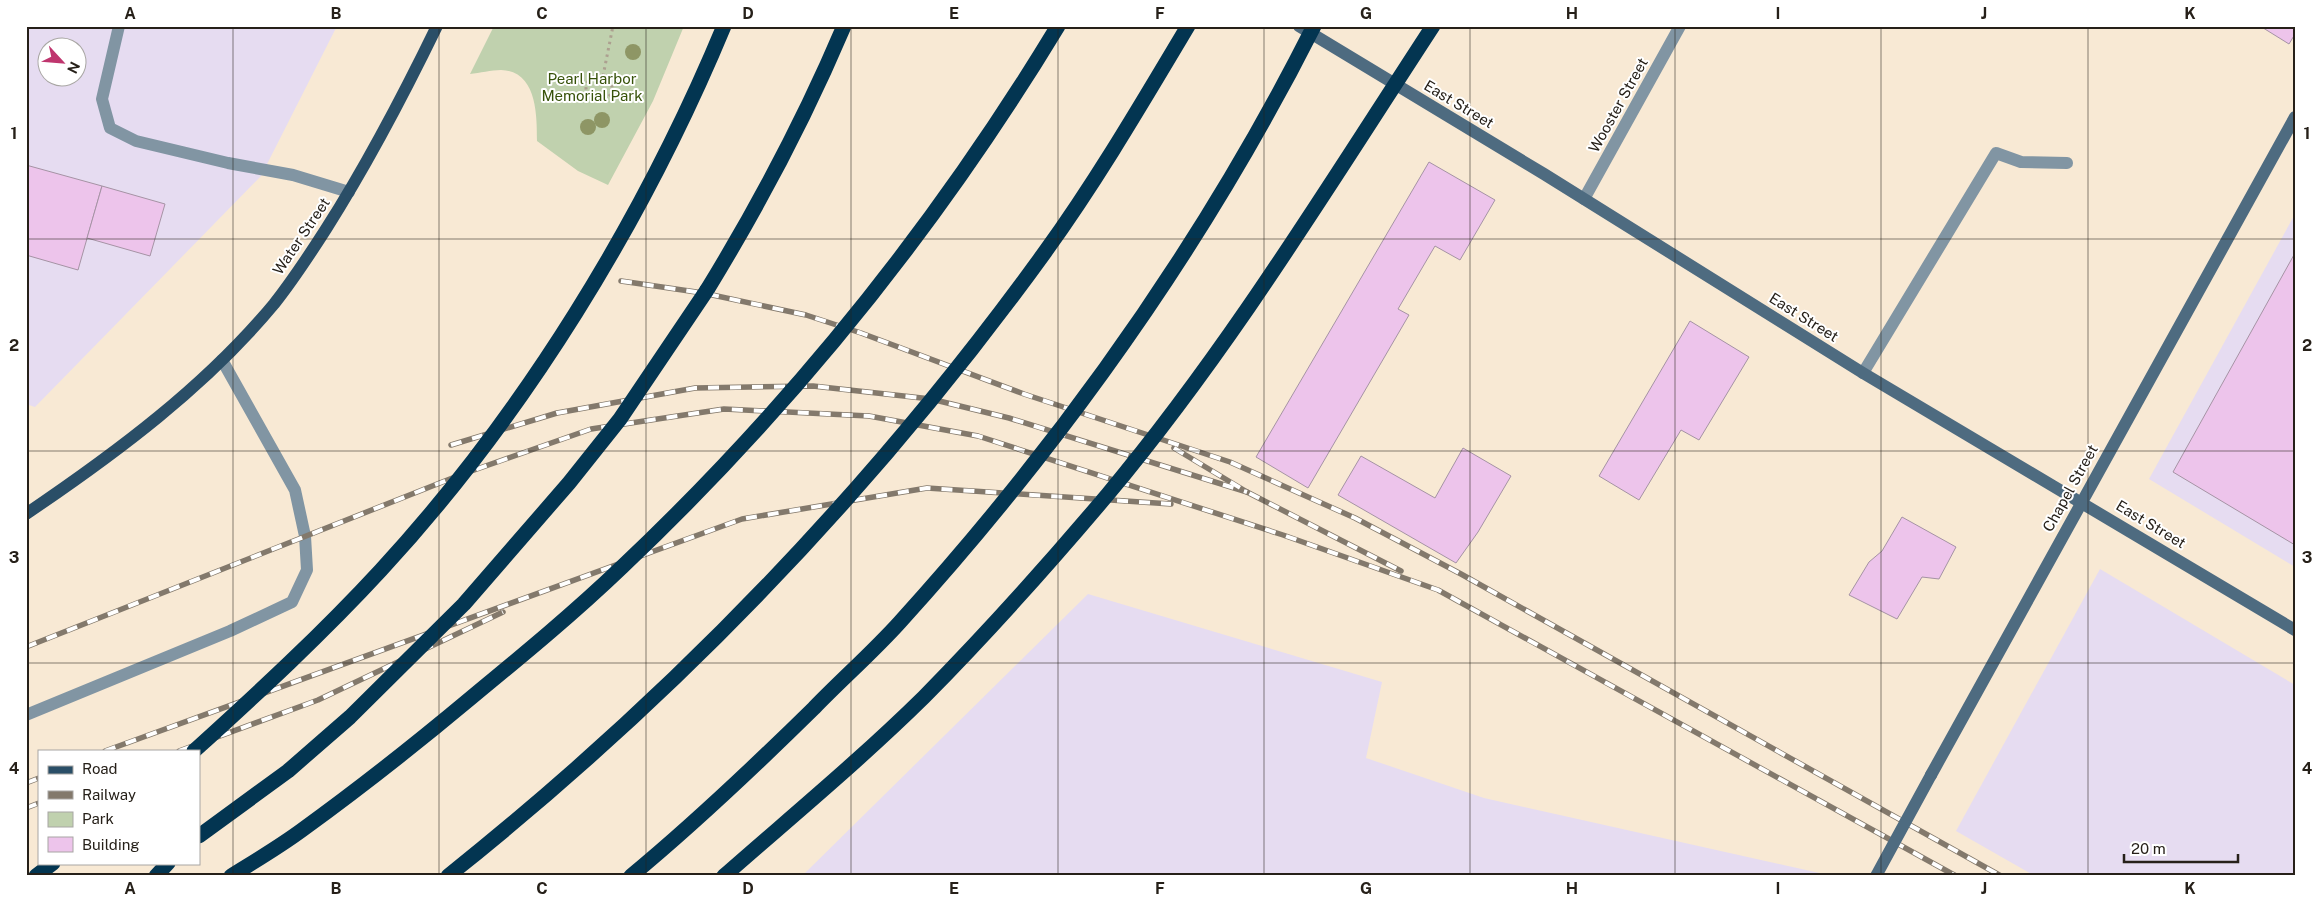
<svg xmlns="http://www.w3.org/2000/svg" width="2321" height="902" viewBox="0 0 2321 902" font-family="'Public Sans',sans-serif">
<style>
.industrial{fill:#e6dcf1;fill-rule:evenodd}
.green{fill:#c0d1ae}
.building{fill:#edc4eb;stroke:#a593a4}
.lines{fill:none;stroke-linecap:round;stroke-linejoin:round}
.path{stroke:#aca090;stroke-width:3;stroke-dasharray:2.5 4;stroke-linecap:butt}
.service{stroke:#8195a3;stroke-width:12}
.minor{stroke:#8195a3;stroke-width:12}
.secondary{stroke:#4e6b80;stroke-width:12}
.primary{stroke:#2a4e67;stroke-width:12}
.motorway{stroke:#033551;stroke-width:15}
.rail-casing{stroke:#83796c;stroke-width:5.5}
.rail{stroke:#fff;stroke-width:4;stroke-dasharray:11;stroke-linecap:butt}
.secondary-bridge{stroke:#4e6b80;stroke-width:12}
.motorway-bridge{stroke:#033551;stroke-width:15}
.tree{fill:#8e9665}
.grid{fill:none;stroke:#262019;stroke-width:1;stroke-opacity:0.55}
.labels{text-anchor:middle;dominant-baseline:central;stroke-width:4;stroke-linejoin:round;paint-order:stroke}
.park-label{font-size:15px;fill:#37520a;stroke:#fff}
.street-label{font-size:15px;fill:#262019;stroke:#fff}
.neatline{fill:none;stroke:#262019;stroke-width:2}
.grid-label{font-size:16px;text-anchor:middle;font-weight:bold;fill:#262019}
</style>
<rect width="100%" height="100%" fill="#f8e9d4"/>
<!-- industrial -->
<g class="industrial">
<path d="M26,26H337L261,176L35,407L26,404ZM48,48H78V78H48Z"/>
<path d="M2295,214V567L2149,479Z"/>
<path d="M2100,569L2295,685V876H2035L1956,831Z"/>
<path d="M1088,594L1382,682L1366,758L1484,798L1824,874L802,876Z"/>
</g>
<!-- green -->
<path class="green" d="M494,26H684L653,101L608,185L578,171L537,141C537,115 537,71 501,70C491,70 480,73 470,74Z"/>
<!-- building -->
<g class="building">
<path d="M2260,26H2295V34L2289,44Z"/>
<path d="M1429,162L1495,200L1460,260L1435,246L1398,309L1409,315L1308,488L1256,457Z"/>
<path d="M26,165L102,186L78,270L26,255Z"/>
<path d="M102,186L165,204L150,256L87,238Z"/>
<path d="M2295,253V545L2173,472Z"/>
<path d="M1690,321L1749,357L1699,440L1681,430L1639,500L1599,476Z"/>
<path d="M1463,448L1511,476L1478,532L1456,563L1338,495L1361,456L1435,498Z"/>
<path d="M1902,517L1956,547L1939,579L1922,577L1897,619L1849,595L1869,562L1882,551Z"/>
</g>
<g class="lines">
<!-- path -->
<g class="path">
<circle cx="599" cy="88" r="13"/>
<path d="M603,76L613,26"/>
</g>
<!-- service -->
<g class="service">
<path d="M119,26L102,99L110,128L136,141L228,163L293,175L349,192"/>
<path d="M1863,373L1996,153L2021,162L2067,163"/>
<path d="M26,715L230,631L292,602L307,570L305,536L295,490L222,360"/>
</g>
<!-- minor -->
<path class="minor" d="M1584,199L1680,26"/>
<!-- secondary -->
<g class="secondary">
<path d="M1299,26L1544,174L1863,373L2295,630"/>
<path d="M1931,775L2295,117"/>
</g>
<!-- primary -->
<path class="primary" d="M26,514C116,453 205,387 274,304C293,280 310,254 326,229C368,163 403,96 437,26"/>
<!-- motorway -->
<g class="motorway">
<path d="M707,290C759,205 805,118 844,26"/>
<path d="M36,876L53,863"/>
<path d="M156,876L168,863"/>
</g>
<!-- rail casing -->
<g class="rail-casing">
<g id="rail">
<path d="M621,281L703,293L806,315L861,333L1024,394L1230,462L1355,518L1461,574L2001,876"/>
<path d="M451,445L557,413L695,388L813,386L931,399L1009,418L1247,492"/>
<path d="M1174,448L1247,492L1401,571"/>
<path d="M26,647L460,475L591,429L724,409L869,416L978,436L1283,535L1438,590L1956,876"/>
<path d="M105,751L742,519L927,488L1171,504"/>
<path d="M179,751L318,700L503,612"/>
<path d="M26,783L39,778"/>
<path d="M26,808L39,803"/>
</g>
</g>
<!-- rail -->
<use href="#rail" class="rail"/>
<!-- secondary-bridge -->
<path class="secondary-bridge" d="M1876,876L1931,775"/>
<!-- motorway-bridge -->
<g class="motorway-bridge">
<path d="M194,751C258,693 322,634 381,570C524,415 643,221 724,26"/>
<path d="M199,836L288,771L350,717L464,604L569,483L620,419L707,290"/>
<path d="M231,876C255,861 279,847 302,830C360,788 417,743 472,697C523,655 574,613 622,567C790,408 938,224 1058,26"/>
<path d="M448,876C674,696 875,487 1045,252C1097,180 1142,103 1188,26"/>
<path d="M631,876C695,823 755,766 814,708C842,679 873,652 900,622C1063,442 1204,244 1314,26"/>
<path d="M724,876C791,817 860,760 924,697C988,632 1049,564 1108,494C1230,348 1329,185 1433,26"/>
</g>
</g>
<!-- trees -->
<g class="tree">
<circle cx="633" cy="52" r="8"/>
<circle cx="602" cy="120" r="8"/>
<circle cx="588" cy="127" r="8"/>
</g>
<!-- grid -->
<path class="grid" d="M233,26V876M439,26V876M646,26V876M851,26V876M1058,26V876M1264,26V876M1470,26V876M1675,26V876M1881,26V876M2088,26V876M26,239H2295M26,451H2295M26,663H2295"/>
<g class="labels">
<!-- park labels -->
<g class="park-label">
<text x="592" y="78">Pearl Harbor<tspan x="592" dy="17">Memorial Park</tspan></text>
</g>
<!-- street labels -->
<g class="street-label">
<text transform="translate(1459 104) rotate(31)">East Street</text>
<text transform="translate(1618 105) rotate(-61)">Wooster Street</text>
<text transform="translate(301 236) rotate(-56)">Water Street</text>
<text transform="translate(1804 317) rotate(32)">East Street</text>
<text transform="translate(2070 488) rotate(-61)">Chapel Street</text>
<text transform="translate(2151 524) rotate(31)">East Street</text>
</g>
</g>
<!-- border -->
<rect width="2321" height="902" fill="none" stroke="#ffffff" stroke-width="55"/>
<!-- legend -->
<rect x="38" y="750" width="162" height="115" fill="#ffffff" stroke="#a8a6a3"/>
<rect x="48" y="766" width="25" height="8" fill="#2a4e67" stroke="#a8a6a3"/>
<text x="82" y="774" font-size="15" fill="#262019">Road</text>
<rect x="48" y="791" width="25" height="8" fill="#83796c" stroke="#a8a6a3"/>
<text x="82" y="800" font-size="15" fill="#262019">Railway</text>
<rect x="48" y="812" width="25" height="15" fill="#c0d1ae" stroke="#a8a6a3"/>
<text x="82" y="824" font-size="15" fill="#262019">Park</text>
<rect x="48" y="837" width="25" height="15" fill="#edc4eb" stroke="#a8a6a3"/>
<text x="82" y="850" font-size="15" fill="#262019">Building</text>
<!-- north arrow -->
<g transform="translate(62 62) rotate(116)"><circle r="24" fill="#ffffff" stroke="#a8a6a3"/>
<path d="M0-4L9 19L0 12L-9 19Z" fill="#bf356e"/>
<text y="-8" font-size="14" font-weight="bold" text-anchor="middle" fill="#262019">N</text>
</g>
<!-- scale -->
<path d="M2124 854v8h114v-8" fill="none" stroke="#262019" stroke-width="2.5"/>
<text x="2131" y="854" font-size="15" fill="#262019" stroke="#ffffff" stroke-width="4" paint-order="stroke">20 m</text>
<rect x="28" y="28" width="2266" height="846" class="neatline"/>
<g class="grid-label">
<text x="130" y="19">A</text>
<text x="336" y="19">B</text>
<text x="542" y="19">C</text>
<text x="748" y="19">D</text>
<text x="954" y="19">E</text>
<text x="1160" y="19">F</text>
<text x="1366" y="19">G</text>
<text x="1572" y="19">H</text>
<text x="1778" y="19">I</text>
<text x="1984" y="19">J</text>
<text x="2190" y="19">K</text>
<text x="14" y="139">1</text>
<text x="2307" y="139">1</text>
<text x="14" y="351">2</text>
<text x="2307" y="351">2</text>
<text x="14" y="563">3</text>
<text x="2307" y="563">3</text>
<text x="14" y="774">4</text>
<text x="2307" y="774">4</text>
<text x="130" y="894">A</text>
<text x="336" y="894">B</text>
<text x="542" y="894">C</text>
<text x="748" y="894">D</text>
<text x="954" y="894">E</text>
<text x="1160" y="894">F</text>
<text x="1366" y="894">G</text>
<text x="1572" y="894">H</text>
<text x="1778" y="894">I</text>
<text x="1984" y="894">J</text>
<text x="2190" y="894">K</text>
</g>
</svg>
